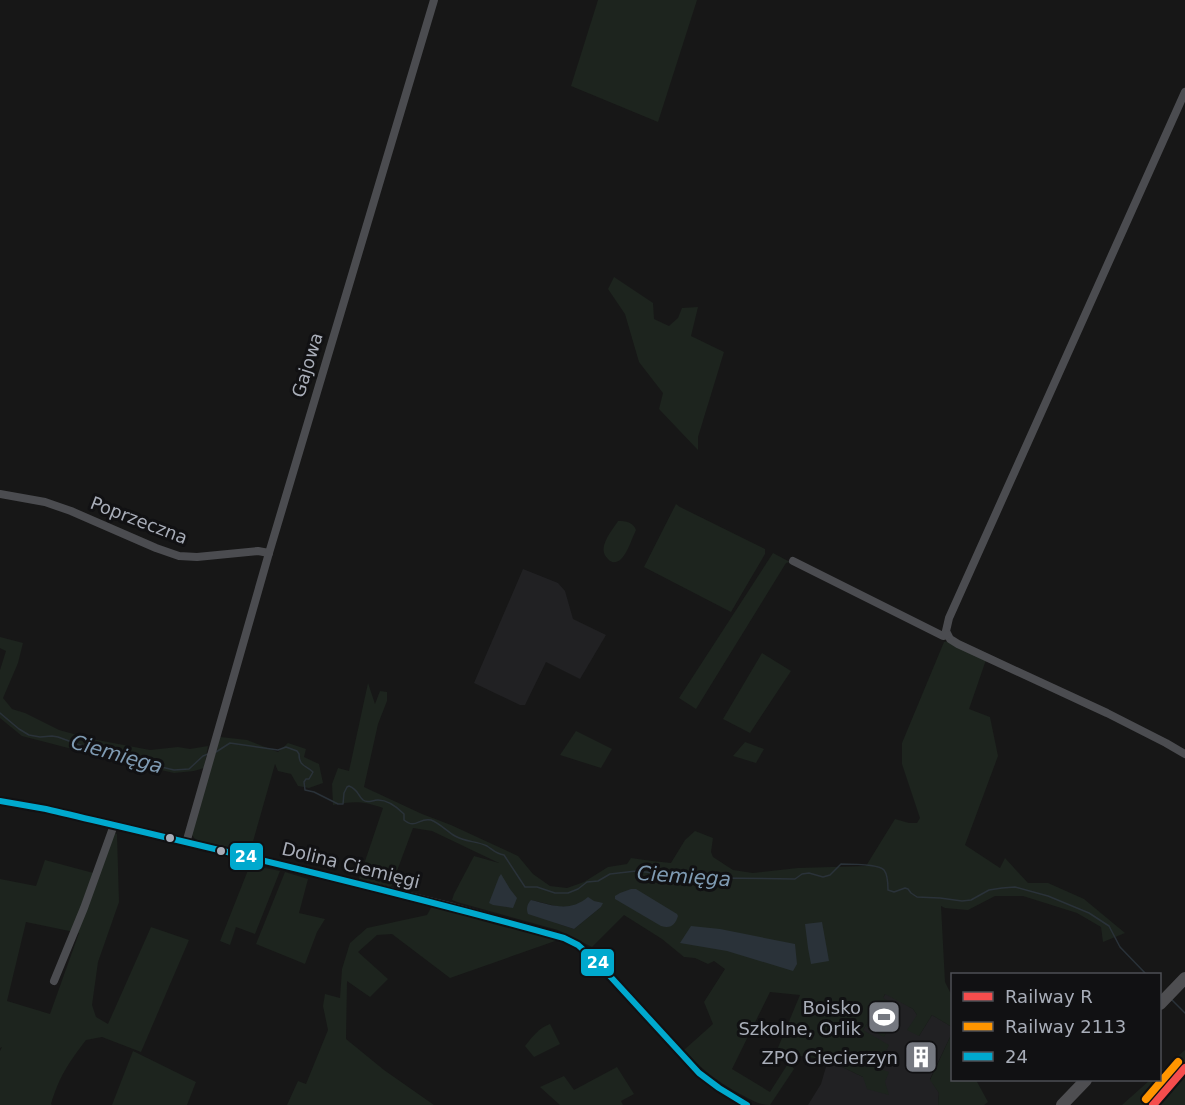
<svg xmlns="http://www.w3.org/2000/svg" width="1185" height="1105" viewBox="0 0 1185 1105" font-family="'DejaVu Sans',sans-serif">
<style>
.built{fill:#212123}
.green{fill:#1d241e;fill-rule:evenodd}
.water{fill:#2a3239}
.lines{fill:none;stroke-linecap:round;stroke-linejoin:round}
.stream{stroke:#2a3239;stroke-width:1.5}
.minor{stroke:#4b4c50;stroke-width:8}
.highway{stroke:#4e4e51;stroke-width:12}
.bus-1-casing{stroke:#111113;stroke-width:10}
.bus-1{stroke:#00a9ce;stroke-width:6}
.rail-1-casing{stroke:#111113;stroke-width:12}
.rail-2-casing{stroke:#111113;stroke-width:12}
.rail-1{stroke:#f54d4d;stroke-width:8}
.rail-2{stroke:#ff9500;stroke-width:8}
.bus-dot{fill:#a8adb8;stroke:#111113;stroke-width:2}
.labels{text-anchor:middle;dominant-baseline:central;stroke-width:6;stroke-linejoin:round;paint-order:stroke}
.street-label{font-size:18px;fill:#a8adb8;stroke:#111113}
.poi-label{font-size:18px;fill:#a8adb8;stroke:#111113;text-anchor:end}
.water-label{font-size:20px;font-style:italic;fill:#7f9bb3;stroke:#111113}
.line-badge{stroke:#111113;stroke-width:2}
.badge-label{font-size:16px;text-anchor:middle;font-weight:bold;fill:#fff}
</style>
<rect width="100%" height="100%" fill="#171717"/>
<!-- built -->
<g class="built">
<path d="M523,569L558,583L565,591L573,619L606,635L580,679L546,662L525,705H520L474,683Z"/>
<path d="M886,993L913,1009L917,1015L919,1036L932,1015L952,1027V1033L930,1079L939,1093L938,1105H808L821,1084L828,1060L863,1077V1030Z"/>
</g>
<!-- green -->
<g class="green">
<path d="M598,0H697L658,122L571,86Z"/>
<path d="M614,277L653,303L654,319L669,326L678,318L682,308L698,307L691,336L724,352L698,437V450L659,409L663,393L639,362L625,314L608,289Z"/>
<path d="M676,504L680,507L765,549V554L731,612L644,567Z"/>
<path d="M618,521C626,521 633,522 636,530C632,538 627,555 620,560C616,563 611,563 608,559C596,548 612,531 618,521Z"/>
<path d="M773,553L790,562L786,563L696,709L679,698Z"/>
<path d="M0,637L23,643L18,663L3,698L12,709L25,713L59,730L92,739L150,750L178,747L190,749L208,746L204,768L194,771L174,773L99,756L22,736L0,718V670L6,651L0,648Z"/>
<path d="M948,641L986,660L969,709L990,717L998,756L965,845L1000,868L1005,858L1028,883H1048L1084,899L1125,933L1103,942L1101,927L1077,913L1023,896H995L968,910L945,908L941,906L945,982L952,996V1027L932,1015L919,1036L907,1030L917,1015L913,1009L885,994L883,998L901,1008L884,1037L866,1027L875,1012L863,1030L889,1045L879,1066L880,1069L889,1072L885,1082L889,1095L867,1089L863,1077L828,1060L793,1055L777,1050L800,995L770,992L732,1069L770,1092L789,1062L794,1069L770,1105C760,1105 753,1101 744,1096C718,1082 704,1072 684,1050L713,1024L704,1002L725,969L714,961L708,964L695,958L684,957L662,939L624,915L592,947L558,930L457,902L452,900L454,894L474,856L499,863L432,831L413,828L391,887L359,879L383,808C363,801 354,801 333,805L332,784L338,768L349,771L368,683L375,704L380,691L387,692V701L378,724L364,787L422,814L451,825L518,856L533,874L550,886L567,888L584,882L608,867L627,864L631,858L652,861L671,863L685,840L695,831L713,838L711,852L713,857L733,870L753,873L798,868L866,866L895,819L909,823H917L920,818L902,764V743L944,642ZM531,900L560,907L574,906L581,903H602L601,907L574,929L556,923Z"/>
<path d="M762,653L791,671L750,733L723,719Z"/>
<path d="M576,731L612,749L601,768L560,755Z"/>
<path d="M220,737L247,740L278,752L288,743L306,749L304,757L319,764L323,783L309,788L298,786L291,774L278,771L275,764L250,852L197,840L194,838L191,833Z"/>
<path d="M745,742L764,749L756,763L733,756Z"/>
<path d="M108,830L117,834L119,902L98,962L92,1005L96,1017L108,1024L151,927L189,940L141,1052L102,1037L86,1040C69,1062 59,1077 51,1104L52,1105H0V1051L2,1047L0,1048V879L36,886L45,860L97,874ZM26,922L79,933L50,1014L7,1001Z"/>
<path d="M250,865L280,871L255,934L236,927L230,945L220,941Z"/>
<path d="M285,872L308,879L299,913L325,919L317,932L305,964L256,944Z"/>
<path d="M432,906L447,909L558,940L450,978L392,934L377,935L358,952L388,979L370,997L347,981L346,1039L384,1070L434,1105H287L298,1081L306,1084L328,1030L323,1006L325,994L340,998L342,969L350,943L367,928L427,915Z"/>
<path d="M550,1024L560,1044L534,1057L525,1046C532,1037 539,1028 550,1024Z"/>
<path d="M952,1033V1080H976L988,1102L984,1105H938L939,1093L930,1080Z"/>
<path d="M1185,1050V1105H1122L1150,1080H1160V1072Z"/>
<path d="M133,1051L196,1082L187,1105H112Z"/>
<path d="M617,1067L634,1094L621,1101L623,1105H560L540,1087L564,1076L574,1090Z"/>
</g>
<!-- water -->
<g class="water">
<path d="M501,874L510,889L517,898L513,908L493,905L489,903L499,877Z"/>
<path d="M631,889H636L677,914L678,916C675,925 671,929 661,926L615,899V896L620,893Z"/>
<path d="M588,897L594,901L603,903L601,907L574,929L528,914C526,909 527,904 531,900C552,905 569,913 588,897Z"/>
<path d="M822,922L829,961L811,964L808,948L805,924Z"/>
<path d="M691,926L720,929L795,944L797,964L793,971L727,951L680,943Z"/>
</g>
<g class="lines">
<!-- stream -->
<g class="stream">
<path d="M0,713L19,729L29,735L40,737L52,736L58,737L91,749L118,754L132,760L174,770L189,769L203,756L208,754"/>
<path d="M216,752L230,743L278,750L286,747L297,751L299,754C299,766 305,765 313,772L309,779H306L304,782L305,790L314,792L338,804H343L344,793L347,787L349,786C359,790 357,795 363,800C368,804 372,800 378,800C388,800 397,807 404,814V820C416,830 419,817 431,820C439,823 447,831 455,836C465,842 477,841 487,846C493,850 496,854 504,855L525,887H537L555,893H568L578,889L587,882L598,881L610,874L636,871L655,873L668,878H680L704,881L713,878L795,879L802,874L809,873L823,877L830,875L841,864C850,864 879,864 884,870C888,875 888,884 888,890L894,892L905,888L908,889L911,893L917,897L940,898L962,901L971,900L989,890L1002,888L1015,887L1048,896L1089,913L1109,926L1120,947L1146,974"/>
<path d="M1171,999L1185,1013"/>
</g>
<!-- minor -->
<g class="minor">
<path d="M1185,92L949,618L946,631L950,639L958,644L1107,713L1166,743L1185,754"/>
<path d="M0,494L45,502L71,511L156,548L179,556L197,557L258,551L269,553"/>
<path d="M793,561L943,636L947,635"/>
<path d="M0,801L46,809L389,891L453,907L564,938L578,945L597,962L699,1073L719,1088L747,1105"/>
<path d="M186,843L269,553L434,0"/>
<path d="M54,981L84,908L114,825"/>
</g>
<!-- highway -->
<g class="highway">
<path d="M1160,1004L1185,978"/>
<path d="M1062,1105L1086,1080"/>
</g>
<!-- bus-1 casing -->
<g class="bus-1-casing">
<path id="bus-1" d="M0,801L46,809C219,850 392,890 564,938L578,945L597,962L699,1073L719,1088L747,1105"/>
</g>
<!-- bus-1 -->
<use href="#bus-1" class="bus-1"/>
<!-- rail-1 casing -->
<g class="rail-1-casing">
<path id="rail-1" d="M1153,1105L1185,1068"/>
</g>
<!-- rail-2 casing -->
<g class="rail-2-casing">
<path id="rail-2" d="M1146,1099L1178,1062"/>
</g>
<!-- rail-1 -->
<use href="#rail-1" class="rail-1"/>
<!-- rail-2 -->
<use href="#rail-2" class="rail-2"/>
</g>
<!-- icons -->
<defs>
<g id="stadium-square" transform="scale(1.725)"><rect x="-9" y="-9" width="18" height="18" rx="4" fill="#757880" stroke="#111113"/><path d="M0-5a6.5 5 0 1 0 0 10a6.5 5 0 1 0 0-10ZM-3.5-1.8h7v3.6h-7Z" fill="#fff"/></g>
<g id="building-square" transform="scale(1.725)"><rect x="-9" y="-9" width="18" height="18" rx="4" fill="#757880" stroke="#111113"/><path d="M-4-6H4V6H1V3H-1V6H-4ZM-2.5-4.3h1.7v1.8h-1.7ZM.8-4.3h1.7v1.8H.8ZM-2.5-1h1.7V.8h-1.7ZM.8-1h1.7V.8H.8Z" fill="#fff"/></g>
</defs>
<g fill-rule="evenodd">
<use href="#stadium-square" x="884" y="1017"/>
<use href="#building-square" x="921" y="1057"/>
</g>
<!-- markers -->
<g class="bus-dot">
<circle cx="170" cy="838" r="5"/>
<circle cx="221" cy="851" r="5"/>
</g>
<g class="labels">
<!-- street labels -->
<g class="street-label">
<text transform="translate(307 365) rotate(-73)">Gajowa</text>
<text transform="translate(139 520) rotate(21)">Poprzeczna</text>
<text transform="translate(351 865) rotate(14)">Dolina Ciemięgi</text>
</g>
<!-- poi labels -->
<g class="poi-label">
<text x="861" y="1007">Boisko<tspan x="861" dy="21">Szkolne, Orlik</tspan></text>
<text x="898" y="1057">ZPO Ciecierzyn</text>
</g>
<!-- water labels -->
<g class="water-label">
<text transform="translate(117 754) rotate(16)">Ciemięga</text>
<text transform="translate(684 876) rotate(4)">Ciemięga</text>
</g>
</g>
<g class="line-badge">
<rect x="229" y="842" width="35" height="29" rx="6" fill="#00a9ce"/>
<rect x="580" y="948" width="35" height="29" rx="6" fill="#00a9ce"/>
</g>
<g class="badge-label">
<text x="246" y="862">24</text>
<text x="598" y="968">24</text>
</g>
<!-- legend -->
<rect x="951" y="973" width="210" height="108" fill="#111113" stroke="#4d4f55" stroke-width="1.5"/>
<rect x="963" y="992" width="30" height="9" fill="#f54d4d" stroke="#4d4f55" stroke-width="1.5"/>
<text x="1005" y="1003" font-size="18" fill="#a8adb8">Railway R</text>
<rect x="963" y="1022" width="30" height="9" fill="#ff9500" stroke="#4d4f55" stroke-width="1.5"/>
<text x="1005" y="1033" font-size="18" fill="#a8adb8">Railway 2113</text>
<rect x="963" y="1052" width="30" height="9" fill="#00a9ce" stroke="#4d4f55" stroke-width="1.5"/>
<text x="1005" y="1063" font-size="18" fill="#a8adb8">24</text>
</svg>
